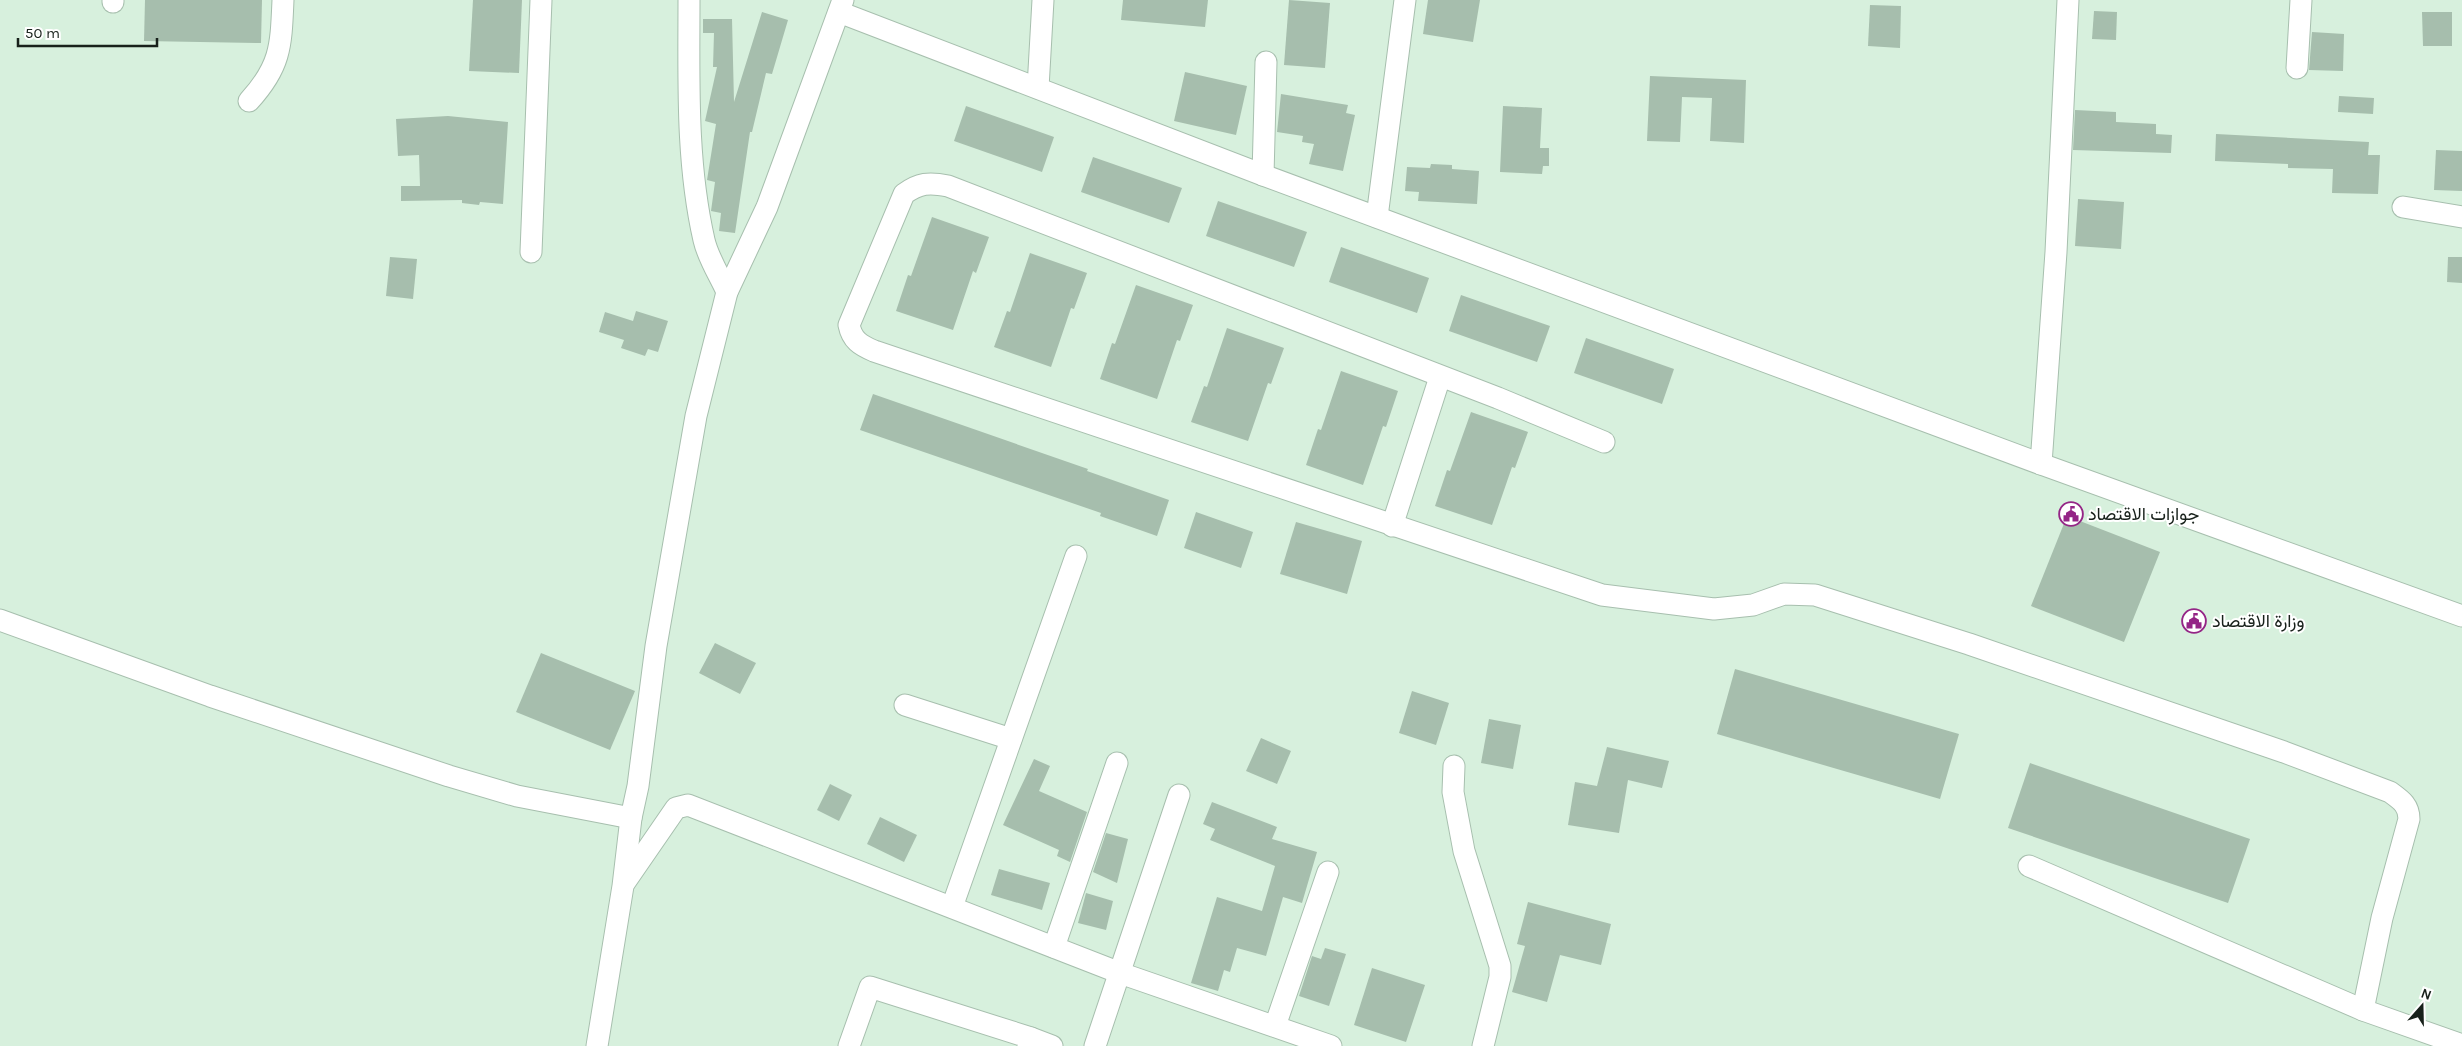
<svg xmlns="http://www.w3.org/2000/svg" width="2462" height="1046" viewBox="0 0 2462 1046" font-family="Karla,Vazirmatn,sans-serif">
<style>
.building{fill:#a6bead}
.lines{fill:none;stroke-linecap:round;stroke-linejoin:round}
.street-casing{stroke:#a7bfae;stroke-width:23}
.street{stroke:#fff;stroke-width:21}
.labels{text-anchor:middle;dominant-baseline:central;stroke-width:4;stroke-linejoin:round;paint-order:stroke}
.poi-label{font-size:18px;fill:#18211b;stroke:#fff;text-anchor:start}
</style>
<rect width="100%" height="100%" fill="#d7f0dd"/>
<!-- building -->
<g class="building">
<path d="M145,0H262L261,43L144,41Z"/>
<path d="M473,0H522L519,73L469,71Z"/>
<path d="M1123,0H1208L1205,27L1121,20Z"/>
<path d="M1289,0L1330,3L1325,68L1284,65Z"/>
<path d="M1428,0H1480L1473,42L1423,34Z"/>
<path d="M1870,5L1901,6L1900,48L1868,46Z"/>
<path d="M2094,11L2117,12L2116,40L2092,39Z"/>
<path d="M762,12L788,20L772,74L766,73L752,132H750L735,233L719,231L721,213L711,211L715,182L707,180L716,124L705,121L717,67H713L714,33H703V19H732L734,102Z"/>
<path d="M2422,12H2452V46H2423Z"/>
<path d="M2312,32L2344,34L2343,71L2309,70Z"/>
<path d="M1185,72L1247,86L1236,135L1174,121Z"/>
<path d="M1650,76L1746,80L1744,143L1710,141L1712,98L1682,97L1680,142L1647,141Z"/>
<path d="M1281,94L1348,105L1346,113L1355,115L1343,171L1309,164L1314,144L1302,142L1303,136L1277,132Z"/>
<path d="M2339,96L2374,98L2373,114L2338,112Z"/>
<path d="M966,106L1054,137L1042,172L954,141Z"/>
<path d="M1503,106L1542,108L1540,148H1549V166H1543L1542,174L1500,172Z"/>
<path d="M2075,110L2116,112V122L2156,124V134L2172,135L2171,153L2073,150Z"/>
<path d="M448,116L508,122L503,204L480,202L479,205L462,203V200L401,201V186H420L419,155L398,156L396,119Z"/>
<path d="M2216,134L2369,142L2368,155H2380L2378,194L2332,193L2333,169L2288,168V164L2215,161Z"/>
<path d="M2436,150L2462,151V191L2434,190Z"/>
<path d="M1093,157L1182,188L1169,223L1081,192Z"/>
<path d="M1431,164L1452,165V169L1479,171L1477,204L1418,201L1419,192L1405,191L1407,167L1430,168Z"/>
<path d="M2078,199L2124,202L2121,249L2075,246Z"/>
<path d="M1218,201L1307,232L1294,267L1206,236Z"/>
<path d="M932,217L989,237L976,273L973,271L953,330L896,311L908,275L911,276Z"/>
<path d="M1341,247L1429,278L1417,313L1329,282Z"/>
<path d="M1030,253L1087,273L1074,309L1071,308L1051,367L994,347L1007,311L1010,312Z"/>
<path d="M390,257L417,259L413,299L386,296Z"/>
<path d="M2448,257H2462V283L2447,282Z"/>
<path d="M1136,285L1193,305L1180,341L1177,340L1157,399L1100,379L1112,343L1115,344Z"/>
<path d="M1461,295L1550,326L1537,362L1449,331Z"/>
<path d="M636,311L668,321L658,352L648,349L645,356L621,348L624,340L599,332L605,312L633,321Z"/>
<path d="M1227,328L1284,348L1271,384L1268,383L1248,441L1191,422L1204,386L1207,387Z"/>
<path d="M1586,338L1674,369L1662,404L1574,373Z"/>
<path d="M1341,371L1398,391L1386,427L1383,426L1363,485L1306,465L1318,429L1321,430Z"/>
<path d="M873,394L1088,469L1087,471L1169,500L1157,536L1100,516L1101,513L860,430Z"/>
<path d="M1471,412L1528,432L1515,468L1512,467L1492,525L1435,506L1447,470L1450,471Z"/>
<path d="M1196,512L1253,532L1241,568L1184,548Z"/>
<path d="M2067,516L2160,552L2124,642L2031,606Z"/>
<path d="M1296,522L1362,541L1347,594L1280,574Z"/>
<path d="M715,643L756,663L740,694L699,673Z"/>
<path d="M541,653L635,691L610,750L516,712Z"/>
<path d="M1735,669L1959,734L1940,799L1717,734Z"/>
<path d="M1412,691L1449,703L1436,745L1399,733Z"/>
<path d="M1489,719L1521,725L1513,769L1481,763Z"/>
<path d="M1261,738L1291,751L1277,784L1246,771Z"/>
<path d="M1607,747L1669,761L1662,788L1628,780L1619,833L1568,825L1575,782L1597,786Z"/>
<path d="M1034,759L1050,766L1039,791L1087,812L1070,862L1057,856L1059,850L1003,825Z"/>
<path d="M2030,763L2250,839L2228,903L2008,828Z"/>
<path d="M830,784L852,795L839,821L817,810Z"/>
<path d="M1212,802L1277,827L1272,839L1317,852L1302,903L1283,897L1266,956L1237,948L1230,972L1224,970L1218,991L1191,983L1217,897L1262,911L1275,866L1210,840L1215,829L1203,824Z"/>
<path d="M880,817L917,835L904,862L867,844Z"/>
<path d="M1106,833L1128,839L1117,883L1093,872Z"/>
<path d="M999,869L1050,883L1042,910L991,895Z"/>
<path d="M1086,893L1113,901L1106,930L1078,923Z"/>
<path d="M1528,902L1611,924L1601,965L1560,955L1547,1002L1512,992L1525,946L1517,944Z"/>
<path d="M1325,948L1346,954L1329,1006L1299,996L1312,956L1321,959Z"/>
<path d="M1372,968L1425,985L1406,1042L1354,1025Z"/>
</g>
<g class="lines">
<!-- street casing -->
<g class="street-casing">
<g id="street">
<path d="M689,0C689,80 686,161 704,240C708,258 720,276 727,292"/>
<path d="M113,2V0"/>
<path d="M839,12L1263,175L2041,464L2462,616"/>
<path d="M2297,68L2301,0"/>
<path d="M1038,88L1043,0"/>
<path d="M249,101C281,66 281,46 283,0"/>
<path d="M1263,175L1266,62"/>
<path d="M2403,207L2462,217"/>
<path d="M1377,217L1405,0"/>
<path d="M531,252L541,0"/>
<path d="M1604,442L1498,398L948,186C929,182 919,183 904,194L849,325C852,340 860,345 874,351L1602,595L1714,609L1753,605L1784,594L1815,595L1969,644L2284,752L2390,792C2401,800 2409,805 2409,819L2382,918L2363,1010"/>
<path d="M2041,464L2056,252L2068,0"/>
<path d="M1392,526L1440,377"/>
<path d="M0,620L210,696L449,776L517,796L631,818"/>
<path d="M905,705L1011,739"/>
<path d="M1454,766L1453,792L1464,851L1500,966V977L1483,1046"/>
<path d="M2029,866L2363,1010L2462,1045"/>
<path d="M625,882L676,808L688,805L1120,973L1331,1046"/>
<path d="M952,907L1076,556"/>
<path d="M1054,947L1117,763"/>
<path d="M1275,1026L1328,872"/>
<path d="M1031,1038L1052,1046"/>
<path d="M597,1046L623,886L631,818L638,786L656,646L696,416L727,292L767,207L843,0"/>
<path d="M849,1046L870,987L1031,1038L1028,1046"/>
<path d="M1095,1046L1179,795"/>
</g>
</g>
<!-- street -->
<use href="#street" class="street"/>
</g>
<!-- icons -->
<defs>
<g id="civic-ring" transform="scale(1.25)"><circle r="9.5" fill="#fff" stroke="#942586" stroke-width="1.5"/><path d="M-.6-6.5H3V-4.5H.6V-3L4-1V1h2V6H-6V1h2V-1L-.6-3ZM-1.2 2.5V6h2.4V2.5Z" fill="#942586"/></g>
</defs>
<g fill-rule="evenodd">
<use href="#civic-ring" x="2071" y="514"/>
<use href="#civic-ring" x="2194" y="621"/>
</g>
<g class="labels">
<!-- poi labels -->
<g class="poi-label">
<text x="2088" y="514">جوازات الاقتصاد</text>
<text x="2212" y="621">وزارة الاقتصاد</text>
</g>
</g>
<!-- north arrow -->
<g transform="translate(2422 1006) rotate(20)" stroke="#ffffff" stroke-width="4" paint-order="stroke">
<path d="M0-4L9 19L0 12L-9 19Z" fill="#18211b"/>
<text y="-8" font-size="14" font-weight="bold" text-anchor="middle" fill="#18211b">N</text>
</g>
<!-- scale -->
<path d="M18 38v8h139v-8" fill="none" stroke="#18211b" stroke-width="2.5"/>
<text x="25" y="38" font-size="15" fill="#18211b" stroke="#ffffff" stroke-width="4" paint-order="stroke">50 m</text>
</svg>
